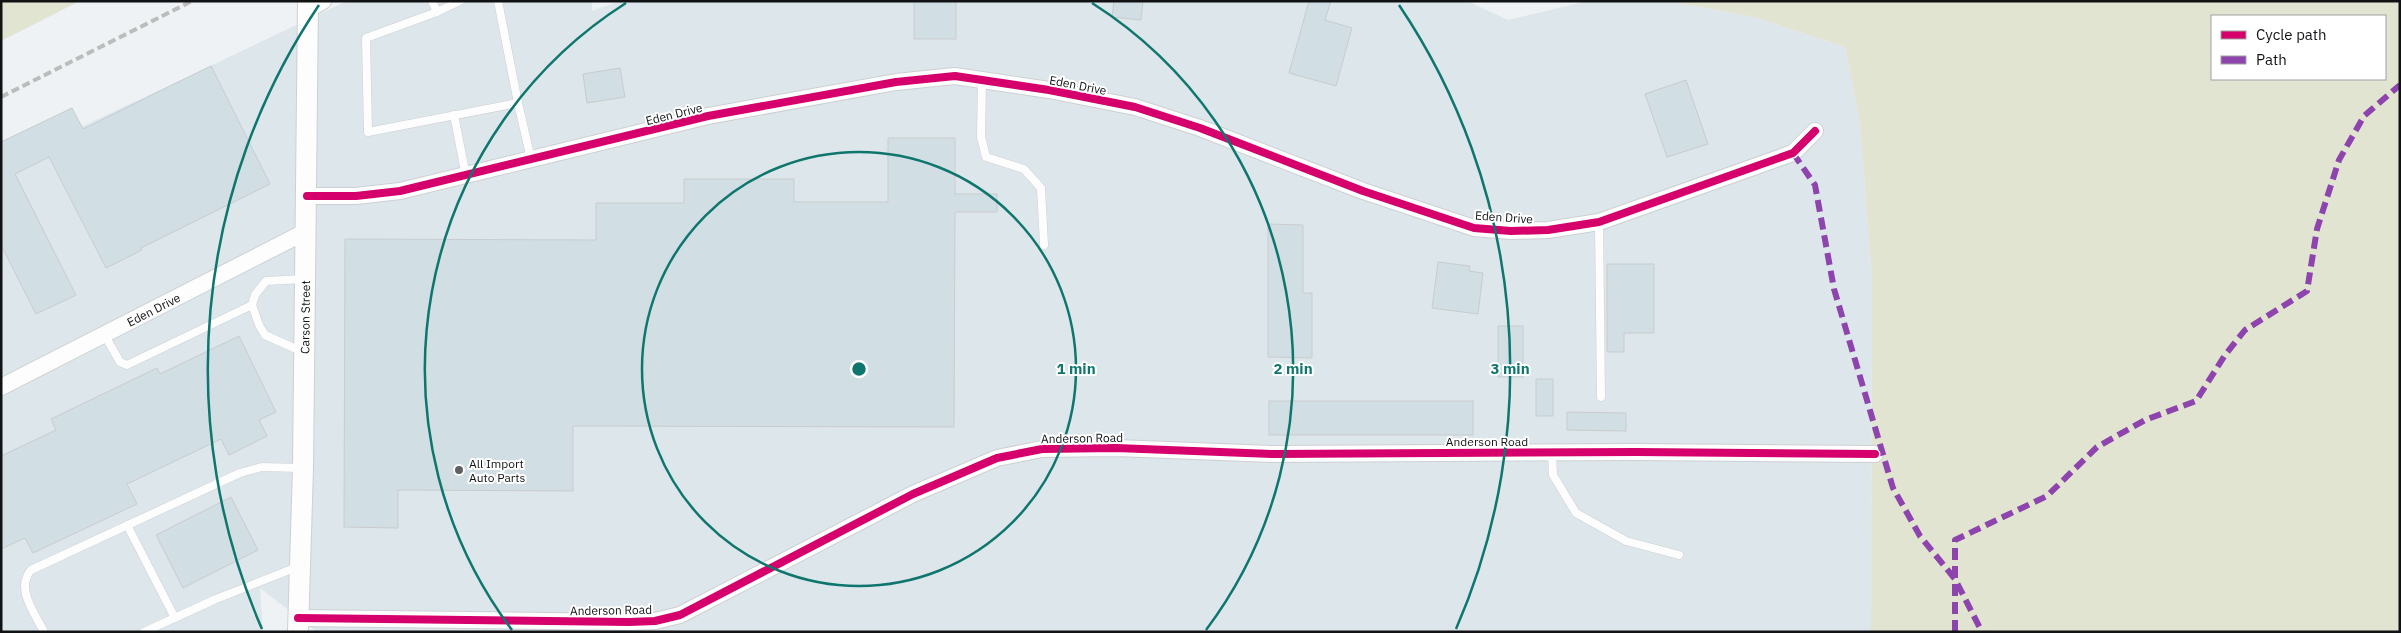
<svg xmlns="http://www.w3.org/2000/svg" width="2401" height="633" viewBox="0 0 2401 633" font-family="'IBM Plex Sans',sans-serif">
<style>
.built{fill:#dde6eb}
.green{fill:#e2e4d2;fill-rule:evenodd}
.building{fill:#d1dee4;stroke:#c9cccd}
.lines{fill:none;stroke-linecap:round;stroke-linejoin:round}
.service-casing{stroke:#cdd0d2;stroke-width:9}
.minor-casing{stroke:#cdd0d2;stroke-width:18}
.tertiary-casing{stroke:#cdd0d2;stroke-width:22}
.service{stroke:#fdfdfe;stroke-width:8}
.minor{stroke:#fdfdfe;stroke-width:16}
.tertiary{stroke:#fdfdfe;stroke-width:20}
.rail{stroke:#bbbcbc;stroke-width:4;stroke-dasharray:8 4;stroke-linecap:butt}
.quiet{stroke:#8e44ad;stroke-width:6;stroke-dasharray:12 6;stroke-linecap:butt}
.cycleway-casing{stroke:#fff;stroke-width:11}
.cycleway{stroke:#d6006c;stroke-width:8}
.ring{fill:none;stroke:#0f766e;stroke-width:2.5}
.poi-dot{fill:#5e6063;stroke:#fff;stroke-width:2}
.labels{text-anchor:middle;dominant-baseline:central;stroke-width:4;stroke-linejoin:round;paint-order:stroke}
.street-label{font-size:12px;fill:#101214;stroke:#fff}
.poi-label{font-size:12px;fill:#101214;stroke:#fff;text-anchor:start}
.centre{fill:#0f766e;stroke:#fff;stroke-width:2.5}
.ring-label{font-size:15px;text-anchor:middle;font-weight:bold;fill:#0f766e;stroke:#fff;stroke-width:4;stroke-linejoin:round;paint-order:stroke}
</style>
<rect width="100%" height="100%" fill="#eff2f5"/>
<!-- built -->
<path class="built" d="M347,1H592V11L619,1H1467L1508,20L1588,1H1668L1754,17L1845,47L1860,123L1872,278L1871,632H317L260,588L263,632H1V165Z"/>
<!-- green -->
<g class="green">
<path d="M1,1H80L1,41Z"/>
<path d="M1668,1H2400V632H1871L1872,278L1860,123L1845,47L1754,17ZM2212,16H2385V79H2212Z"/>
</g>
<!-- building -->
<g class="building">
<rect x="914" y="1" width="42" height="38"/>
<path d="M1114,1H1143L1141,20L1112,17Z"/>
<path d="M1309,1H1331L1325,20L1352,28L1336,86L1289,73Z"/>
<path d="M211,66L270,184L141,248L142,250L106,268L49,157L15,174L76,295L36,314L1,245V142L72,108L83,129Z"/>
<path d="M620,68L625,97L587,103L583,74Z"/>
<path d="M1686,80L1708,144L1667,157L1645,94Z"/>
<path d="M888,138H955V194H997V212H955L954,427L573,426V491L398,490V528L344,527L345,239L596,240V203H684V179H794V202H888Z"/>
<path d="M1268,224L1303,225V293H1312V358L1268,357Z"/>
<path d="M1438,262L1470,266L1469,271L1483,273L1478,314L1432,308Z"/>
<path d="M1607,264H1654V333H1624V352H1607Z"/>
<rect x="1498" y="326" width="25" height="51"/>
<path d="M239,336L276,412L259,420L267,436L229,455L221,439L127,484L137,504L33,553L25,538L1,549V456L56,430L51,419L157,368L160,374Z"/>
<rect x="1536" y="379" width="17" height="37"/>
<rect x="1269" y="401" width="204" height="34"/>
<path d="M1567,412L1626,413V431L1567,430Z"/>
<path d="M231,497L258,550L183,588L156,535Z"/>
</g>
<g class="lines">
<!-- service casing -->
<g class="service-casing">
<g id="service">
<path d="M432,1L437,12"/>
<path d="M460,1L437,12L366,38L368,132L518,103L498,1"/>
<path d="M982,80L981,137L986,157L1024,169L1041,188L1044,245"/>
<path d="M518,103L531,159"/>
<path d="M454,115L466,176"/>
<path d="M1599,222L1601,397"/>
<path d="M104,334L120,362L127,365L252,305"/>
<path d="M303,352L265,335L259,325L252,305L255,295L266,281L304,279"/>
<path d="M1552,452L1553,475L1576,513L1626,541L1679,555"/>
<path d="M127,525L175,618"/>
<path d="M44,632C35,613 15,589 31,570L240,473L262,467L301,468"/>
<path d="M144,632L216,599L297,567"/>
</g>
</g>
<!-- minor casing -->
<g class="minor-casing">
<g id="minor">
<path d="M308,10L323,1"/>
<path d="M307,196H356L400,191L708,116L896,82L955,76L1049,90L1135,107L1200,128L1363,191L1474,228L1511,231L1548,230L1599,222L1793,153L1815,131"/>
<path id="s1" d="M1,387L307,231"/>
<path d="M298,618L629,622L655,621L680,615L913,494L997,458L1042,449L1116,448L1273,454L1636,452L1875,454"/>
</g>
</g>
<!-- tertiary casing -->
<g class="tertiary-casing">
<g id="tertiary">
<path id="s2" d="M298,632L303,468L308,1"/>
</g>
</g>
<!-- service -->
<use href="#service" class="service"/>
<!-- minor -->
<use href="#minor" class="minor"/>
<!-- tertiary -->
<use href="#tertiary" class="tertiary"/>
<!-- rail -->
<path class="rail" d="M1,97L192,1"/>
<!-- quiet -->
<g class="quiet">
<path d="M1793,153L1815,185L1834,289L1893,488L1920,536L1955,579L1982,632"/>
<path d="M1955,632V540L2047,496L2097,447L2145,420L2196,401L2225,355L2245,330L2307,291L2317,229L2339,160L2364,116L2400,85"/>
</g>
<!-- cycleway casing -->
<g class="cycleway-casing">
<g id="cycleway">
<path d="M307,196H356L400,191L708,116L896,82L955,76L1049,90L1135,107L1200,128L1363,191L1474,228L1511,231L1548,230L1599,222L1793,153L1815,131"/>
<path d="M298,618L629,622L655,621L680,615L913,494L997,458L1042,449L1116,448L1273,454L1636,452L1875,454"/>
</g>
</g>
<!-- cycleway -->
<use href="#cycleway" class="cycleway"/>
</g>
<!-- distance rings -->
<g class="ring">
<circle cx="859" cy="369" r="217"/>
<path d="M512 630A434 434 0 0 1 626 3M1092 3A434 434 0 0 1 1206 630"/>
<path d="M262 629A651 651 0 0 1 319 5M1399 5A651 651 0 0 1 1456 629"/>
</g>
<!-- markers -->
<circle class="poi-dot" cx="459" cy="470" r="5"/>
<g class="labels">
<!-- street labels -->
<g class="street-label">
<text transform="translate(1078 85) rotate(11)">Eden Drive</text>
<text transform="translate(674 114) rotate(-14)">Eden Drive</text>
<text transform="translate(1504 217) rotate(4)">Eden Drive</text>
<text stroke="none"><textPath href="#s1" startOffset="171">Eden Drive</textPath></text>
<text stroke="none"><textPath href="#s2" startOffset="315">Carson Street</textPath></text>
<text transform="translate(1082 438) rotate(-1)">Anderson Road</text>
<text x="1487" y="441">Anderson Road</text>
<text transform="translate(611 610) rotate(-1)">Anderson Road</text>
</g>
<!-- poi labels -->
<g class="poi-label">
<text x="469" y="463">All Import<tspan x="469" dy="14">Auto Parts</tspan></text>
</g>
</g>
<circle cx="859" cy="369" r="8" class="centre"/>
<g class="ring-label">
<text x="1076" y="374">1 min</text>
<text x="1293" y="374">2 min</text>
<text x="1510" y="374">3 min</text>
</g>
<!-- border -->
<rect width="2401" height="633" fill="none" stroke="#101214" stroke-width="5"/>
<!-- legend -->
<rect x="2211" y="15" width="175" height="65" fill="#ffffff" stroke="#9fa0a1"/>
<rect x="2221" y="31" width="25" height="8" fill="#d6006c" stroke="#9fa0a1"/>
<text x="2256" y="40" font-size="15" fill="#101214">Cycle path</text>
<rect x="2221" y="56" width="25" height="8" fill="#8e44ad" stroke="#9fa0a1"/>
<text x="2256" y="65" font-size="15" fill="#101214">Path</text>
</svg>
